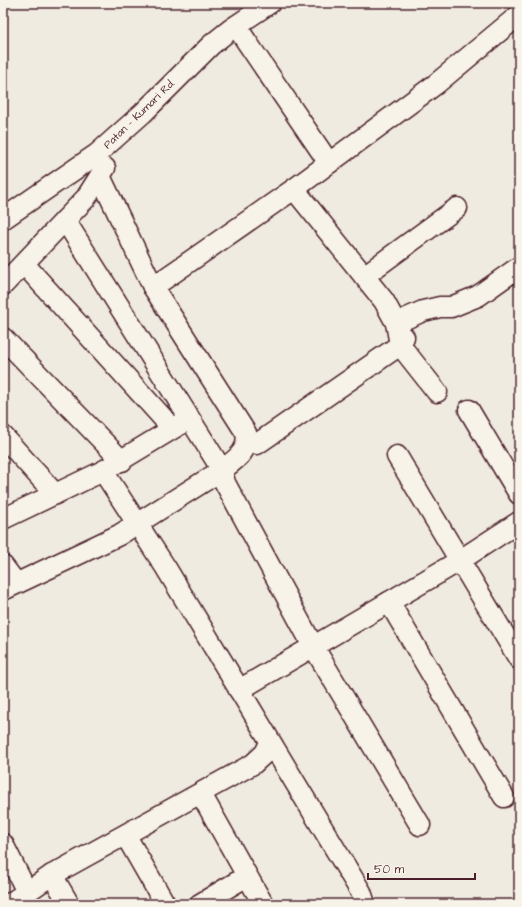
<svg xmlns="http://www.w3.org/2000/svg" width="522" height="907" viewBox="0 0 522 907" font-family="'Architects Daughter',sans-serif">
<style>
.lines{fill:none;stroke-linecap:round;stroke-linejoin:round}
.minor-casing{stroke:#4a1f2b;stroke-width:23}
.minor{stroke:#f7f3e8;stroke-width:20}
.labels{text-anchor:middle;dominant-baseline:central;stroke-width:3;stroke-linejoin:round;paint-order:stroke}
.street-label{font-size:11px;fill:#4a1f2b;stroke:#f7f3e8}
</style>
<rect width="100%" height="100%" fill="#f0ebe0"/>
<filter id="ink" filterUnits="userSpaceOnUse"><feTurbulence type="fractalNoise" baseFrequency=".025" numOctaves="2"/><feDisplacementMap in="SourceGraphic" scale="8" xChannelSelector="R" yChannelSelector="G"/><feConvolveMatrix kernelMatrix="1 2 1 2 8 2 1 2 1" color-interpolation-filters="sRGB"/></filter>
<g filter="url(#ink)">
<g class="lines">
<!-- minor casing -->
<g class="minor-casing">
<g id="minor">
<path d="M236,26L329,163"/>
<path d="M100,176L153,287L294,189L436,84L519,15"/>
<path d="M294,189L384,301L396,323L400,345L437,392"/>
<path d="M3,219L97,154L143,113L211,45L231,29L270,3"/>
<path d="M24,264L172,428"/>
<path d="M364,276L457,208"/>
<path d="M3,285L86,198L105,168"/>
<path d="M153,287L246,433C250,451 235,460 222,470L225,483L313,646L420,825"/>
<path d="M396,323L423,311L440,307H451L478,296L519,267"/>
<path d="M3,338L122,461"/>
<path d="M469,410L519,494"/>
<path d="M3,436L55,494"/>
<path d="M257,444L400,345L404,337"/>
<path d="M397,456L519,659"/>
<path d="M103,471L166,568L361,892L365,904"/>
<path d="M3,519L103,471L184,422"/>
<path d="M3,566L16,583"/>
<path d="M3,590L119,535L222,470L65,220"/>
<path d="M389,602L504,797"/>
<path d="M239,690L459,561L519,522"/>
<path d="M201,794L263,904"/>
<path d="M126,836L165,904"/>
<path d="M3,844L27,892"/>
<path d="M52,875L69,904"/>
<path d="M9,904L52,875L253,764L265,753L270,743"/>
<path d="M200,904L247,876"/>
</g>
</g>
<!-- minor -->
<use href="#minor" class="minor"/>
</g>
</g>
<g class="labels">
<!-- street labels -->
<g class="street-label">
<text transform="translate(139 114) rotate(-44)">Patan - Kumari Rd.</text>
</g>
</g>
<!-- margin -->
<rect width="522" height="907" fill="none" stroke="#f7f3e8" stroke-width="16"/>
<rect x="8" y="8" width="506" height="891" fill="none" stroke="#4a1f2b" stroke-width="1.5" filter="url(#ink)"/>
<!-- scale -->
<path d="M368 873v6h107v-6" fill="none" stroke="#4a1f2b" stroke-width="2"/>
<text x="374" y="873" font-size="12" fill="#4a1f2b" stroke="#f7f3e8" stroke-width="3" paint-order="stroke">50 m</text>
</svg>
